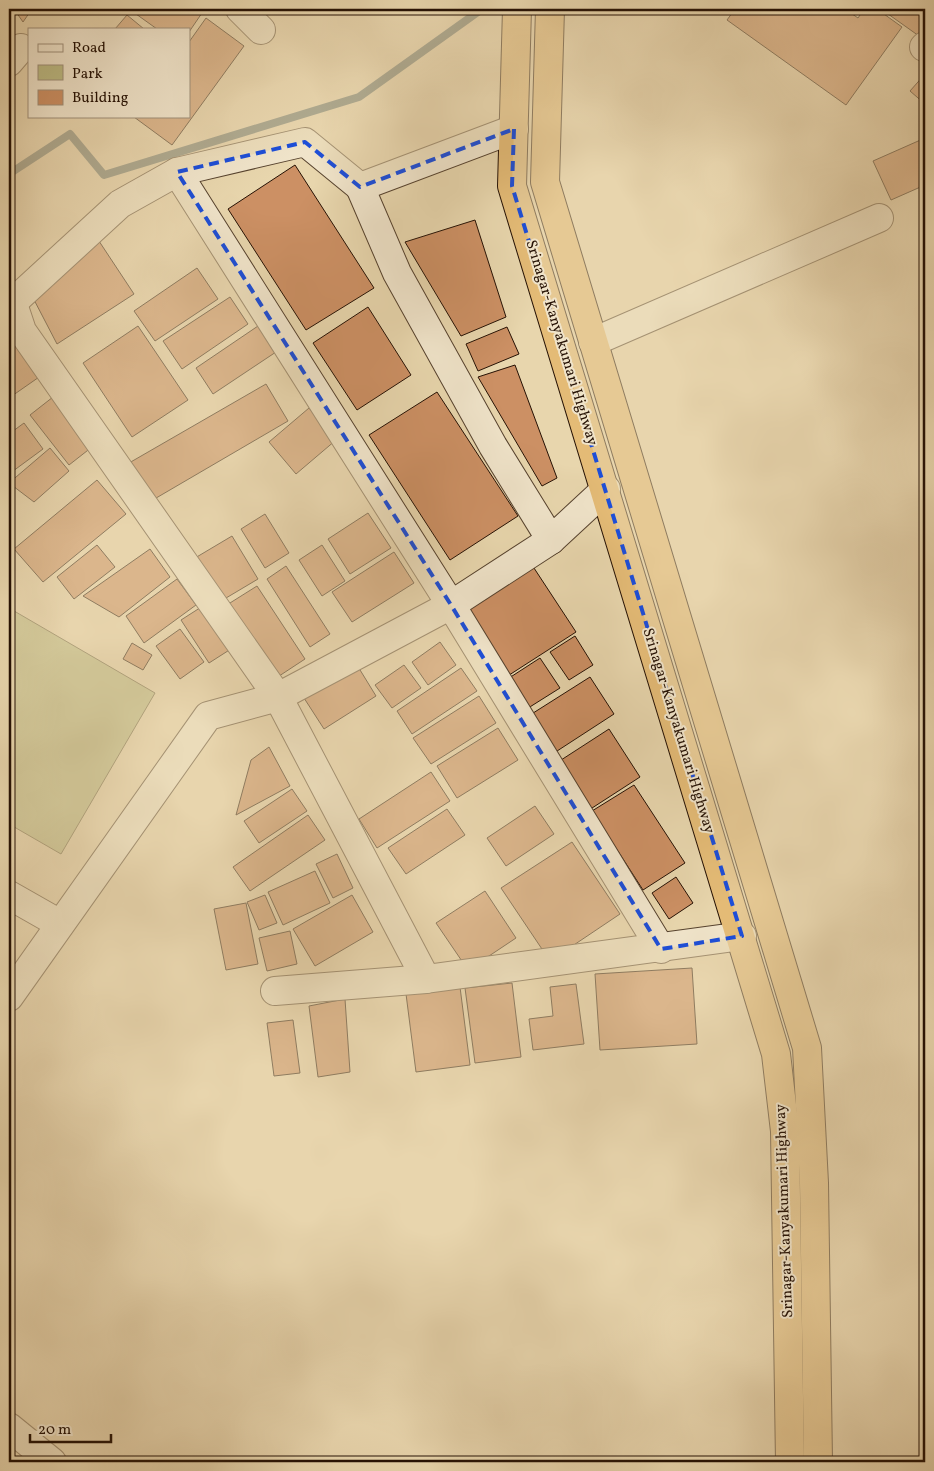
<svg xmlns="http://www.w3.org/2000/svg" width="934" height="1471" viewBox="0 0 934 1471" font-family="Vollkorn,serif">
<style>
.green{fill:#bdbc85;stroke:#716644}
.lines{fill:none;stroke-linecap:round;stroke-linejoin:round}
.stream{stroke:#6c756e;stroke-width:8}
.building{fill:#cc9064;stroke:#251104}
.minor-casing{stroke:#56422e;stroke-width:30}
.highway-casing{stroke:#251104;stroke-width:30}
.minor{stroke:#f0e4ca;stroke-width:28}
.highway{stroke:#e4bb76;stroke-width:28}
.marked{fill:none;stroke:#1d4ed8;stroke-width:4;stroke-dasharray:10 6;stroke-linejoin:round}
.labels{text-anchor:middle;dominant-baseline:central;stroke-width:4;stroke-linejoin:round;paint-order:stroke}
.street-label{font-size:15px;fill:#251104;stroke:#f0e4ca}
</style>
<rect width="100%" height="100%" fill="#e8d6ad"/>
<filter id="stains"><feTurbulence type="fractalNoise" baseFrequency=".004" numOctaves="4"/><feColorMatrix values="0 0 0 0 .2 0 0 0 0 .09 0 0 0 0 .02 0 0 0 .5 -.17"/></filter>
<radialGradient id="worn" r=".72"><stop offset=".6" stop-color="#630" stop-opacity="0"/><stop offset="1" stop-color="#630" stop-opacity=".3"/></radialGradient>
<!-- green -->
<path class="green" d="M9,608L155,693L61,854L9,824Z"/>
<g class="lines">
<!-- stream -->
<path class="stream" d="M9,174L70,134L104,175L359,97L482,9"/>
</g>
<!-- building -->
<g class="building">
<path d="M14,9H32L23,22Z"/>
<path d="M129,9H202L204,10L189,32V29H157Z"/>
<path d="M355,9H386V14L355,11Z"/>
<path d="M735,9H845L858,18L864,9H877L902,27L846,105L727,20Z"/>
<path d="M881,9H925V27L919,36Z"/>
<path d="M127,15L144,29H115Z"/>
<path d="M206,18L244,46L172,145L134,117L189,116V42Z"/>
<path d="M925,74V104L910,91Z"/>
<path d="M925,138V185L891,200L873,161Z"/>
<path d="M295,165L374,288L306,330L228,209Z"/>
<path d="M475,220L506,317L461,336L405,242Z"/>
<path d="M93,232L134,294L57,344L31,294Z"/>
<path d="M197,268L218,299L155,341L134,311Z"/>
<path d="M230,297L248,324L182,369L163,341Z"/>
<path d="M368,307L411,375L357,410L313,343Z"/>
<path d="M138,326L188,400L132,437L83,363Z"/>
<path d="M258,326L276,352L213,394L196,368Z"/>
<path d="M507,327L519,354L478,371L466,344Z"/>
<path d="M19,343L42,375L9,398V351Z"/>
<path d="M515,365L557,478L542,486L478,377Z"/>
<path d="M266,384L288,421L151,501L129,463Z"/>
<path d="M437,392L518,516L450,560L369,435Z"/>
<path d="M53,397L92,447L69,465L30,415Z"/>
<path d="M309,408L336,440L296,474L269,442Z"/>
<path d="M24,423L43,449L9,474V434Z"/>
<path d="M50,448L69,471L34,502L9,483Z"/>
<path d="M97,480L126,514L43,582L14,549Z"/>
<path d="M368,513L391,548L350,574L328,539Z"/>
<path d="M265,514L289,553L265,568L241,529Z"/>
<path d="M232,536L258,579L221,601L195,558Z"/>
<path d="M97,545L115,567L74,599L57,577Z"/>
<path d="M322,545L345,581L322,596L299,560Z"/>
<path d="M150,549L170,577L119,617L83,596Z"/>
<path d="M394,552L414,583L352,622L332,592Z"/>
<path d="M532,565L576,632L503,679L460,611Z"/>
<path d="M286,566L330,634L310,647L267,579Z"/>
<path d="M177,579L196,605L144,643L126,616Z"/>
<path d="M257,586L305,659L270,682L222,608Z"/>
<path d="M206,604L234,647L209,663L181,620Z"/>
<path d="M180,629L204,662L180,679L156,646Z"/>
<path d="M575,636L593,665L569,680L550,652Z"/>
<path d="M440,642L456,665L428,685L412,662Z"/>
<path d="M132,643L152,655L143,670L123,659Z"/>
<path d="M540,658L560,688L525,710L506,680Z"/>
<path d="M357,665L376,696L324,729L304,698Z"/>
<path d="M404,665L421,688L392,708L375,685Z"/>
<path d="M461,668L477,691L412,734L397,711Z"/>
<path d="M590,677L614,714L554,753L530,715Z"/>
<path d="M479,696L496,723L431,764L413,738Z"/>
<path d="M498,728L518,760L457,798L437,766Z"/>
<path d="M609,729L640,777L589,810L558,762Z"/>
<path d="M269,747L290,786L236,815L251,760Z"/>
<path d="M431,772L450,801L377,848L359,819Z"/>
<path d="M634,785L685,863L643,890L592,811Z"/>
<path d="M292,789L307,811L259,843L244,821Z"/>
<path d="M535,806L554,834L506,866L487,838Z"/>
<path d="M447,809L465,835L406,874L388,848Z"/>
<path d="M308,815L325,840L250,891L233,867Z"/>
<path d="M572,842L620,914L550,961L501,888Z"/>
<path d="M337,854L353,888L333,898L316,864Z"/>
<path d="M315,871L330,903L283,925L268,892Z"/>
<path d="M676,877L693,903L669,919L652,893Z"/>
<path d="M485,891L516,938L468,970L436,923Z"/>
<path d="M265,895L277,923L259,930L247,902Z"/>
<path d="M352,895L373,932L315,966L293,929Z"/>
<path d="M246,903L258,964L226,970L214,909Z"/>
<path d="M290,931L297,964L267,971L259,938Z"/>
<path d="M692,968L697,1044L600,1050L595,974Z"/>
<path d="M512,983L521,1057L475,1063L465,988Z"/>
<path d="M576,984L584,1044L533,1050L529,1019L553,1016L550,987Z"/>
<path d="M460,987L470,1065L416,1072L406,994Z"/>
<path d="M345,999L350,1072L318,1077L309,1006Z"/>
<path d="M293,1020L300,1073L274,1076L267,1023Z"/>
</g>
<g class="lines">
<!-- minor casing -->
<g class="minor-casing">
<g id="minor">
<path d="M240,9L261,30"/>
<path d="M924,47L925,46"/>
<path d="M9,62L21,48"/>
<path d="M177,172L451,605L551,540"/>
<path d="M360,187L397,273L493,446L551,540L606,489"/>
<path d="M13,304L22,331L278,697L426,979"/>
<path d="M9,306L120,204L177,172L305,142L360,187L514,129"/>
<path d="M593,342L879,218"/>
<path d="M9,895L60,924"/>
<path d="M275,991L426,979L742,936"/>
<path d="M9,997L208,716L278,697L451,605L661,949"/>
<path d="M9,1427L52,1462"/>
</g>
</g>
<!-- highway casing -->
<g class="highway-casing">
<g id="highway">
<path d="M517,9L512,186L776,1054L785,1131L790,1462"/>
<path d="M550,9L545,182L807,1048L814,1183L818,1462"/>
</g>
</g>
<!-- minor -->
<use href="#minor" class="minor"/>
<!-- highway -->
<use href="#highway" class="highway"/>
</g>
<!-- marked area -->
<path d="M0 0H934V1471H0ZM514,129L512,186L742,936L661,949L451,605L177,172L305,142L360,187Z" fill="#e8d6ad" fill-opacity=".55" fill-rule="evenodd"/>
<path class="marked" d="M514,129L512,186L742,936L661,949L451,605L177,172L305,142L360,187Z"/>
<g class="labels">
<!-- street labels -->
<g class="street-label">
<text transform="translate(561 343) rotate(73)">Srinagar-Kanyakumari Highway</text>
<text transform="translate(678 731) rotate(73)">Srinagar-Kanyakumari Highway</text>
<text transform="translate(785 1211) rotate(-92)">Srinagar-Kanyakumari Highway</text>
</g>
</g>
<!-- margin -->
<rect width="934" height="1471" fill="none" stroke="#e8d6ad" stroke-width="30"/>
<rect x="10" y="10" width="914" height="1451" fill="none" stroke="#251104" stroke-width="2.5"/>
<rect x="15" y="15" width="904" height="1441" fill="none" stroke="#251104"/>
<!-- legend -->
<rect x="28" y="28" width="162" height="90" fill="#f0e4ca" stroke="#9f907b"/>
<rect x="38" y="44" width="25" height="8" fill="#f0e4ca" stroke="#9f907b"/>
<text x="72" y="52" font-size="15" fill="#251104">Road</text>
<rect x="38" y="65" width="25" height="15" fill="#bdbc85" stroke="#9f907b"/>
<text x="72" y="78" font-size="15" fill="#251104">Park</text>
<rect x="38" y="90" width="25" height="15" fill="#cc9064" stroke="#9f907b"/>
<text x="72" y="102" font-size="15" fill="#251104">Building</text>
<!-- scale -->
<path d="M30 1434v8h81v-8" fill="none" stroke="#251104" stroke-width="2.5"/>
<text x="38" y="1434" font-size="15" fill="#251104" stroke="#f0e4ca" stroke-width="4" paint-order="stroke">20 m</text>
<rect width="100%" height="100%" filter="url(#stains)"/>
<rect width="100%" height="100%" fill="url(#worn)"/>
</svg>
